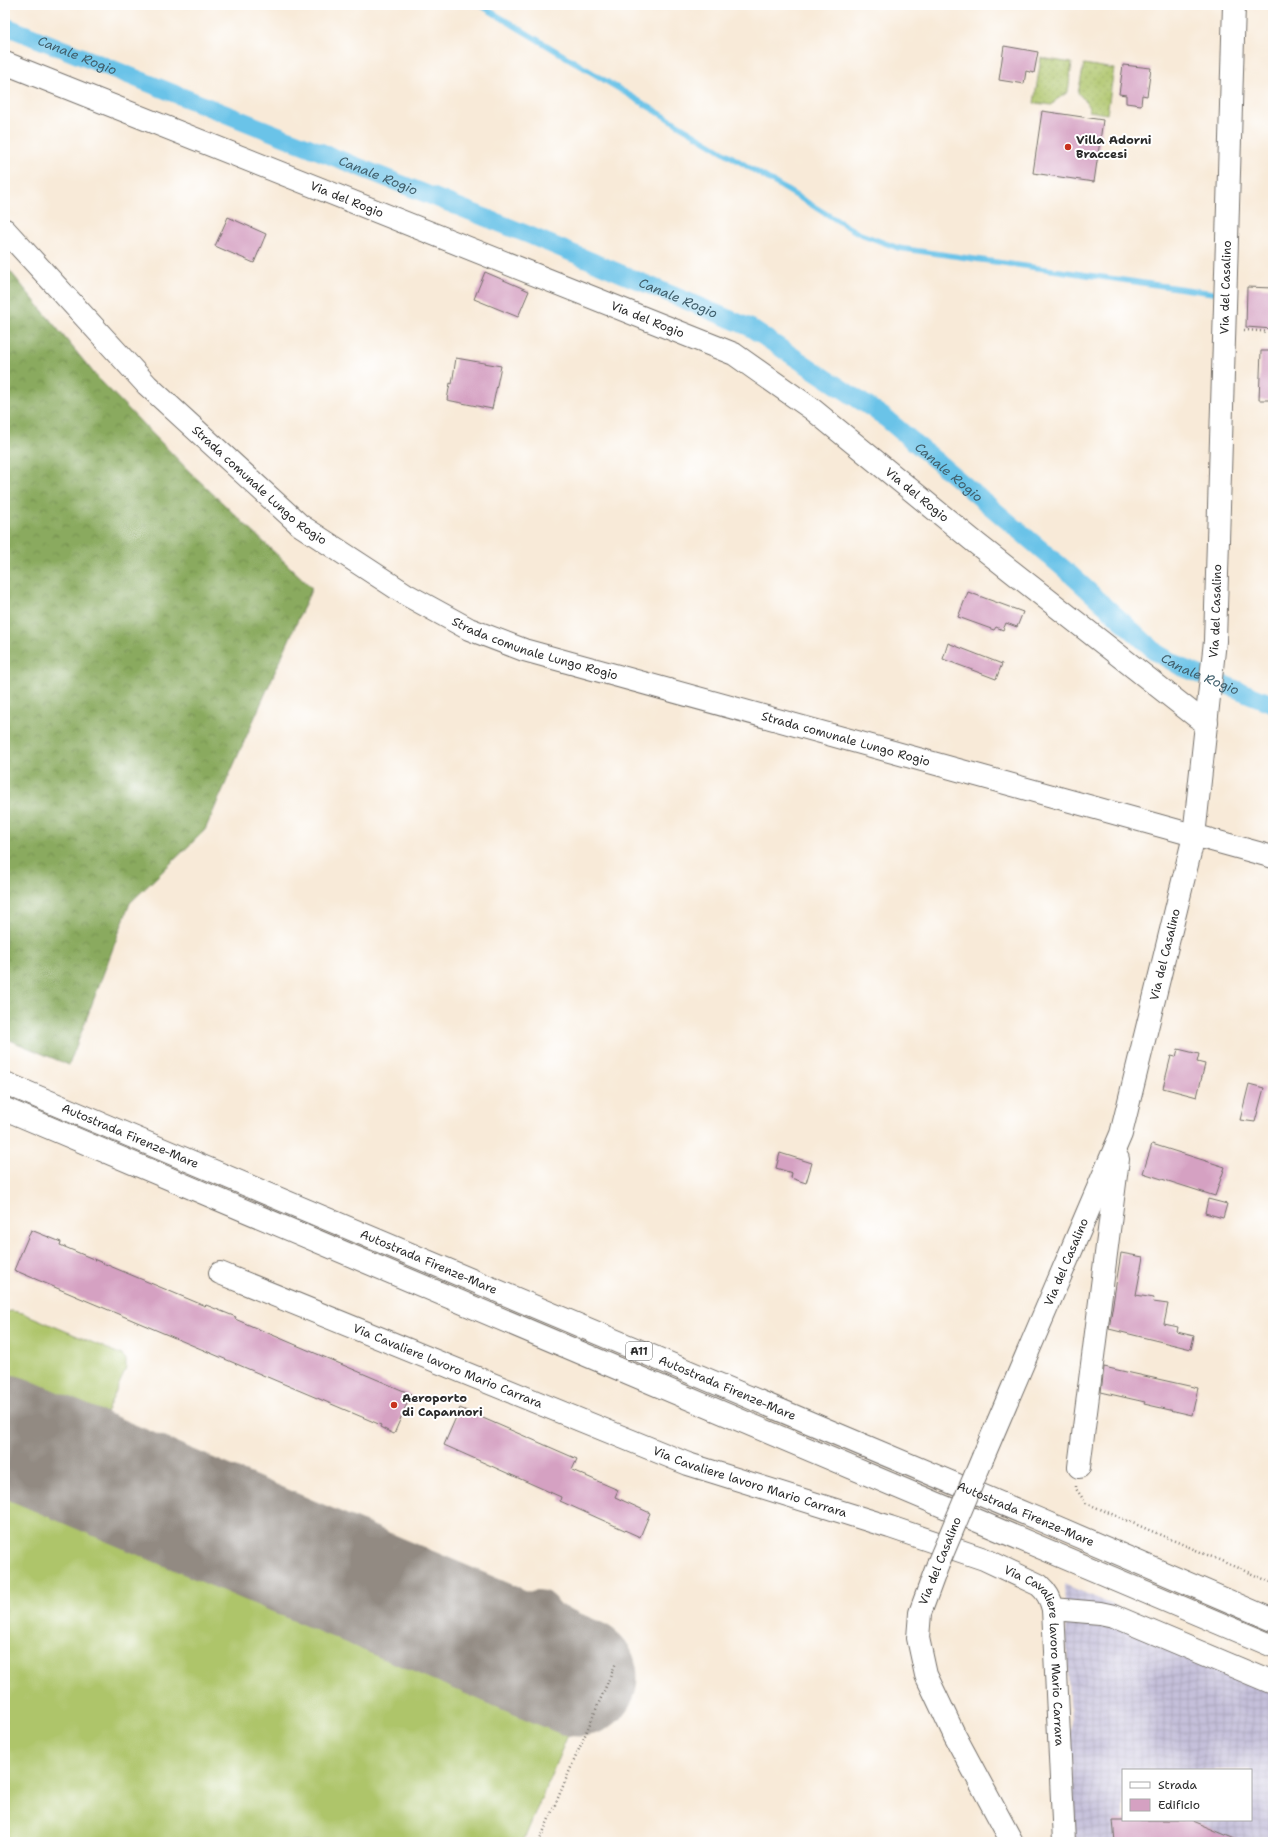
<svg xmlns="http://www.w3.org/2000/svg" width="1278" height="1847" viewBox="0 0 1278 1847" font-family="'Shantell Sans',sans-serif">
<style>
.industrial{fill:url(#industrial-grid);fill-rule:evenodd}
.grass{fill:#aec56a;stroke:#6c784a}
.forest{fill:url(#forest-crowns);stroke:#5a6a44}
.garden{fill:url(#garden-dots);stroke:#6c784a}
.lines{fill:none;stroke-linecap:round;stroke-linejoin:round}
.stream{stroke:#6bc3e8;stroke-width:5.5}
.canal{stroke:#6bc3e8;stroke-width:18}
.taxiway{stroke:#928a82;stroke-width:48}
.runway{stroke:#928a82;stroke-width:119}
.building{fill:#d5a1c2}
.minor-casing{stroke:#736e68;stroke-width:24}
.highway-casing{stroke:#736e68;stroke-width:24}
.path{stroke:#736e68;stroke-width:2.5;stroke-dasharray:1 3;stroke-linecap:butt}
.minor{stroke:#fff;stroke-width:22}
.highway{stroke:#fff;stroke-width:22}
.minor-bridge-casing{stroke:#736e68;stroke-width:24;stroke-linecap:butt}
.minor-bridge{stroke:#fff;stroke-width:22}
.poi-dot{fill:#c8321e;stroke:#fff;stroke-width:1.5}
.labels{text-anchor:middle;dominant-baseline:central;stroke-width:4;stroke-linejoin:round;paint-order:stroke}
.shield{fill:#fff;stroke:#6b6b6b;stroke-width:1}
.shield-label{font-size:11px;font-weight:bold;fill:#2b2b2b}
.poi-label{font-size:12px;font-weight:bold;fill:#2b2b2b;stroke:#fff;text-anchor:start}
.street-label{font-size:12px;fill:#2b2b2b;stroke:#fff}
.water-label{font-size:13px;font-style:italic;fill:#41606d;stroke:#fff}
</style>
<defs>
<pattern id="industrial-grid" width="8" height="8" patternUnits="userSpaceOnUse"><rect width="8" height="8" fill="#c5c0da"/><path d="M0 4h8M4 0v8" fill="none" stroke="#a9a5bb"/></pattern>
<pattern id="forest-crowns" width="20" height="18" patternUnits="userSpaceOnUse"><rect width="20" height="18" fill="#8aaa5e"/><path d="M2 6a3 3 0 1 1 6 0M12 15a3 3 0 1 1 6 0" fill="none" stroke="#718b4e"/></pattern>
<pattern id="garden-dots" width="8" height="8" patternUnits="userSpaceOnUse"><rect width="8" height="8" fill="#aec56a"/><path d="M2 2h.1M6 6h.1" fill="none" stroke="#96a95c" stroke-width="1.8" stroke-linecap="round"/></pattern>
</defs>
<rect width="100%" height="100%" fill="#fff"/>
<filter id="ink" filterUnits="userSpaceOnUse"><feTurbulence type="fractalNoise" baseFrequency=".025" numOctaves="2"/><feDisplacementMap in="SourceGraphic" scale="8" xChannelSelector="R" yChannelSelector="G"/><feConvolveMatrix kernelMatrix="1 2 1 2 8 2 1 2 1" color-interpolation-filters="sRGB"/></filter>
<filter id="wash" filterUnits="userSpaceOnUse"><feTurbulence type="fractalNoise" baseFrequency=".012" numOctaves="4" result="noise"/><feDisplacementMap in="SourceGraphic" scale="16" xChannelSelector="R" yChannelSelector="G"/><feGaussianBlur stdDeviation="0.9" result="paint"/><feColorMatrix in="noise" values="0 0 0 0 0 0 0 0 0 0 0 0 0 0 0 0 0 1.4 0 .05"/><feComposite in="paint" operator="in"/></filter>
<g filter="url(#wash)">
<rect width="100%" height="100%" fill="#f8ead8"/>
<!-- industrial -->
<path class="industrial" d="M1064,1584L1273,1673V1842H1075ZM1123,1770H1251V1820H1123Z"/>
<!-- grass -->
<g class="grass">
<path d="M12,1311L23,1313L122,1355L126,1359V1369L93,1442L5,1405V1312Z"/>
<path d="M5,1469L578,1711L523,1842H5Z"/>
</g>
<!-- forest -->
<path class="forest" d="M5,265L97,377L191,473L312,588L205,830L130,903L69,1065L5,1038Z"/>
<!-- garden -->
<g class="garden">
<path d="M1041,58L1072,63L1068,92L1056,100L1052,105L1034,103Z"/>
<path d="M1084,64L1114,69L1107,114L1089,111L1088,104L1078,93Z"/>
</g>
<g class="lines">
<!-- stream -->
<path class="stream" d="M480,5L858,233L898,248L1213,293"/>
<!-- canal -->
<path class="canal" id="s1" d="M5,26L529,235L749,327L883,416L1069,573L1157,653L1181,667L1273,704"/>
<!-- taxiway -->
<path class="taxiway" d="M520,1653L538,1614"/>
<!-- runway -->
<path class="runway" d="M5,1434L578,1677"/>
</g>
<g id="blocks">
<!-- building -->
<g class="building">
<path d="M1004,46L1038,52L1034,73L1026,71L1024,84L999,80Z"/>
<path d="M1123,65L1151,68L1147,96L1142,95L1141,105L1126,103V95L1119,94Z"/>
<path d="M1042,111L1103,120L1094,182L1033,173Z"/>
<path d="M228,217L266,234L254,263L215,246Z"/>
<path d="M485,272L529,291L518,317L474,299Z"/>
<path d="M1247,287L1273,288V329L1246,327Z"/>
<path d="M1261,351H1273V400H1259Z"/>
<path d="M456,358L501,366L492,409L447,400L450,383L452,384Z"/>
<path d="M968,592L1023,612L1017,627L1006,623L1003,630L996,627L994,630L958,617Z"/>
<path d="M948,643L1002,664L996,679L943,659Z"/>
<path d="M1178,1049L1199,1054L1197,1062L1205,1064L1197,1097L1163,1088L1171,1056L1176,1057Z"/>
<path d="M1249,1084L1264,1088L1255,1122L1240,1120Z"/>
<path d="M1152,1144L1225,1167L1215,1196L1143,1173Z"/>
<path d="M780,1153L812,1163L806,1183L791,1178L792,1173L776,1168Z"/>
<path d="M1208,1199L1227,1204L1223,1218L1205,1213Z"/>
<path d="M31,1230L61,1242L60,1245L205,1306L206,1305L236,1317L235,1319L411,1394L394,1434L380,1427L381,1425L14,1270Z"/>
<path d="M1121,1253L1143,1257L1136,1295L1154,1298L1153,1302L1168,1304L1164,1324L1178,1327L1177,1332L1194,1336L1191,1349L1109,1329Z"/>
<path d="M1104,1367L1198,1388L1192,1415L1144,1404L1145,1402L1101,1392Z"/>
<path d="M460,1408L577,1459L572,1470L618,1490L615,1497L650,1513L640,1537L560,1501L561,1497L444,1445Z"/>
<path d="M1113,1820H1190L1242,1842H1115Z"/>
</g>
</g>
</g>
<g filter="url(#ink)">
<use href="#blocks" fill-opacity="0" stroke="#736e68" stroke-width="1"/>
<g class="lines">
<!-- minor casing -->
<g class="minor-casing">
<g id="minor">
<path id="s2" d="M5,63L734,354L812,409L977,544L1197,717L1207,723"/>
<path id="s3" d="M5,230L147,385L300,525L407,595L469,629L524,650L1273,857"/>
<path id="s4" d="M220,1273L688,1464L890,1527L984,1559L1039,1585C1047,1592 1050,1598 1053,1609L1064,1842"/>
<path id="s5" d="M983,1457L1121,1134L1194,836L1215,641L1234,5"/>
<path d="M1079,1467L1118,1159"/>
<path d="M938,1564L920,1613L918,1638L926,1675L955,1736L1012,1842"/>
<path d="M1053,1609L1100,1613L1114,1616L1273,1683"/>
</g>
</g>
<!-- highway casing -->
<g class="highway-casing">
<g id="highway">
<path id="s6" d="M5,1083L1038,1519L1273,1620"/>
<path d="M5,1109L1273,1646"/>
</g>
</g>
<!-- path -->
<g class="path">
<path d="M1244,330L1273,332"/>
<path d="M1076,1486V1489L1086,1503L1273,1583"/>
<path d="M539,1842L616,1663"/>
</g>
<!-- minor -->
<use href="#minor" class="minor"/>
<!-- highway -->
<use href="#highway" class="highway"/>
<!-- minor-bridge casing -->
<g class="minor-bridge-casing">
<path id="minor-bridge" d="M938,1564L983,1457"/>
</g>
<!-- minor-bridge -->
<use href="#minor-bridge" class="minor-bridge"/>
</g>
</g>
<!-- markers -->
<g class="poi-dot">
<circle cx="1068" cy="147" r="4"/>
<circle cx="394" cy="1405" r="4"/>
</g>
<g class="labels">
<!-- shield labels -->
<rect class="shield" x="626" y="1342" width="26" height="18" rx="3"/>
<g class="shield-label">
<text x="639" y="1351">A11</text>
</g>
<!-- poi labels -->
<g class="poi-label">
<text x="1076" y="140">Villa Adorni<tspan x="1076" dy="14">Braccesi</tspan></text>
<text x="402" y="1398">Aeroporto<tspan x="402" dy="14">di Capannori</tspan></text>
</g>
<!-- street labels -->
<g class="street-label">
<text stroke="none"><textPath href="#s2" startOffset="368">Via del Rogio</textPath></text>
<text stroke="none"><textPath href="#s5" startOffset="1208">Via del Casalino</textPath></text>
<text stroke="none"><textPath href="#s2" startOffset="692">Via del Rogio</textPath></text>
<text stroke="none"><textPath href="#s3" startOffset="361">Strada comunale Lungo Rogio</textPath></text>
<text stroke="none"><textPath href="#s2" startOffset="1016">Via del Rogio</textPath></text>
<text stroke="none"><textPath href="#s5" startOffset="884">Via del Casalino</textPath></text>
<text stroke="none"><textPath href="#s3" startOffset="685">Strada comunale Lungo Rogio</textPath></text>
<text stroke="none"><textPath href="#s3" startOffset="1009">Strada comunale Lungo Rogio</textPath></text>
<text stroke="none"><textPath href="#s5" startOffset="536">Via del Casalino</textPath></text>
<text stroke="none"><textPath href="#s6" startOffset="136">Autostrada Firenze-Mare</textPath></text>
<text stroke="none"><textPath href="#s6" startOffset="460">Autostrada Firenze-Mare</textPath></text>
<text stroke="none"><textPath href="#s5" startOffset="212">Via del Casalino</textPath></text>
<text stroke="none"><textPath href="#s4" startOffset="246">Via Cavaliere lavoro Mario Carrara</textPath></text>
<text stroke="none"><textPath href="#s6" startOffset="784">Autostrada Firenze-Mare</textPath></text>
<text stroke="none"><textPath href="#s4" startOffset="570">Via Cavaliere lavoro Mario Carrara</textPath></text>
<text stroke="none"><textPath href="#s6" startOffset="1108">Autostrada Firenze-Mare</textPath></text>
<text transform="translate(940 1561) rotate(-68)">Via del Casalino</text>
<text stroke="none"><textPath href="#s4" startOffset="941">Via Cavaliere lavoro Mario Carrara</textPath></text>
</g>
<!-- water labels -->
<g class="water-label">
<text stroke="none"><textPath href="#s1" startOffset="78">Canale Rogio</textPath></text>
<text stroke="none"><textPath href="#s1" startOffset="402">Canale Rogio</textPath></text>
<text stroke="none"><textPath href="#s1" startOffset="726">Canale Rogio</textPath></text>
<text stroke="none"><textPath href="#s1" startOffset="1050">Canale Rogio</textPath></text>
<text stroke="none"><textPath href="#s1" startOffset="1374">Canale Rogio</textPath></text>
</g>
</g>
<!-- margin -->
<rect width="1278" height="1847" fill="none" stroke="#fff" stroke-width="20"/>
<!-- legend -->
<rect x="1122" y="1769" width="130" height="52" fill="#ffffff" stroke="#aaaaaa"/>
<rect x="1130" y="1782" width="20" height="6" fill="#ffffff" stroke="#aaaaaa"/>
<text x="1158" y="1789" font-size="12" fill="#2b2b2b">Strada</text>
<rect x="1130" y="1799" width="20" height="12" fill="#d5a1c2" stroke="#aaaaaa"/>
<text x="1158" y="1809" font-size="12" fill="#2b2b2b">Edificio</text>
</svg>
